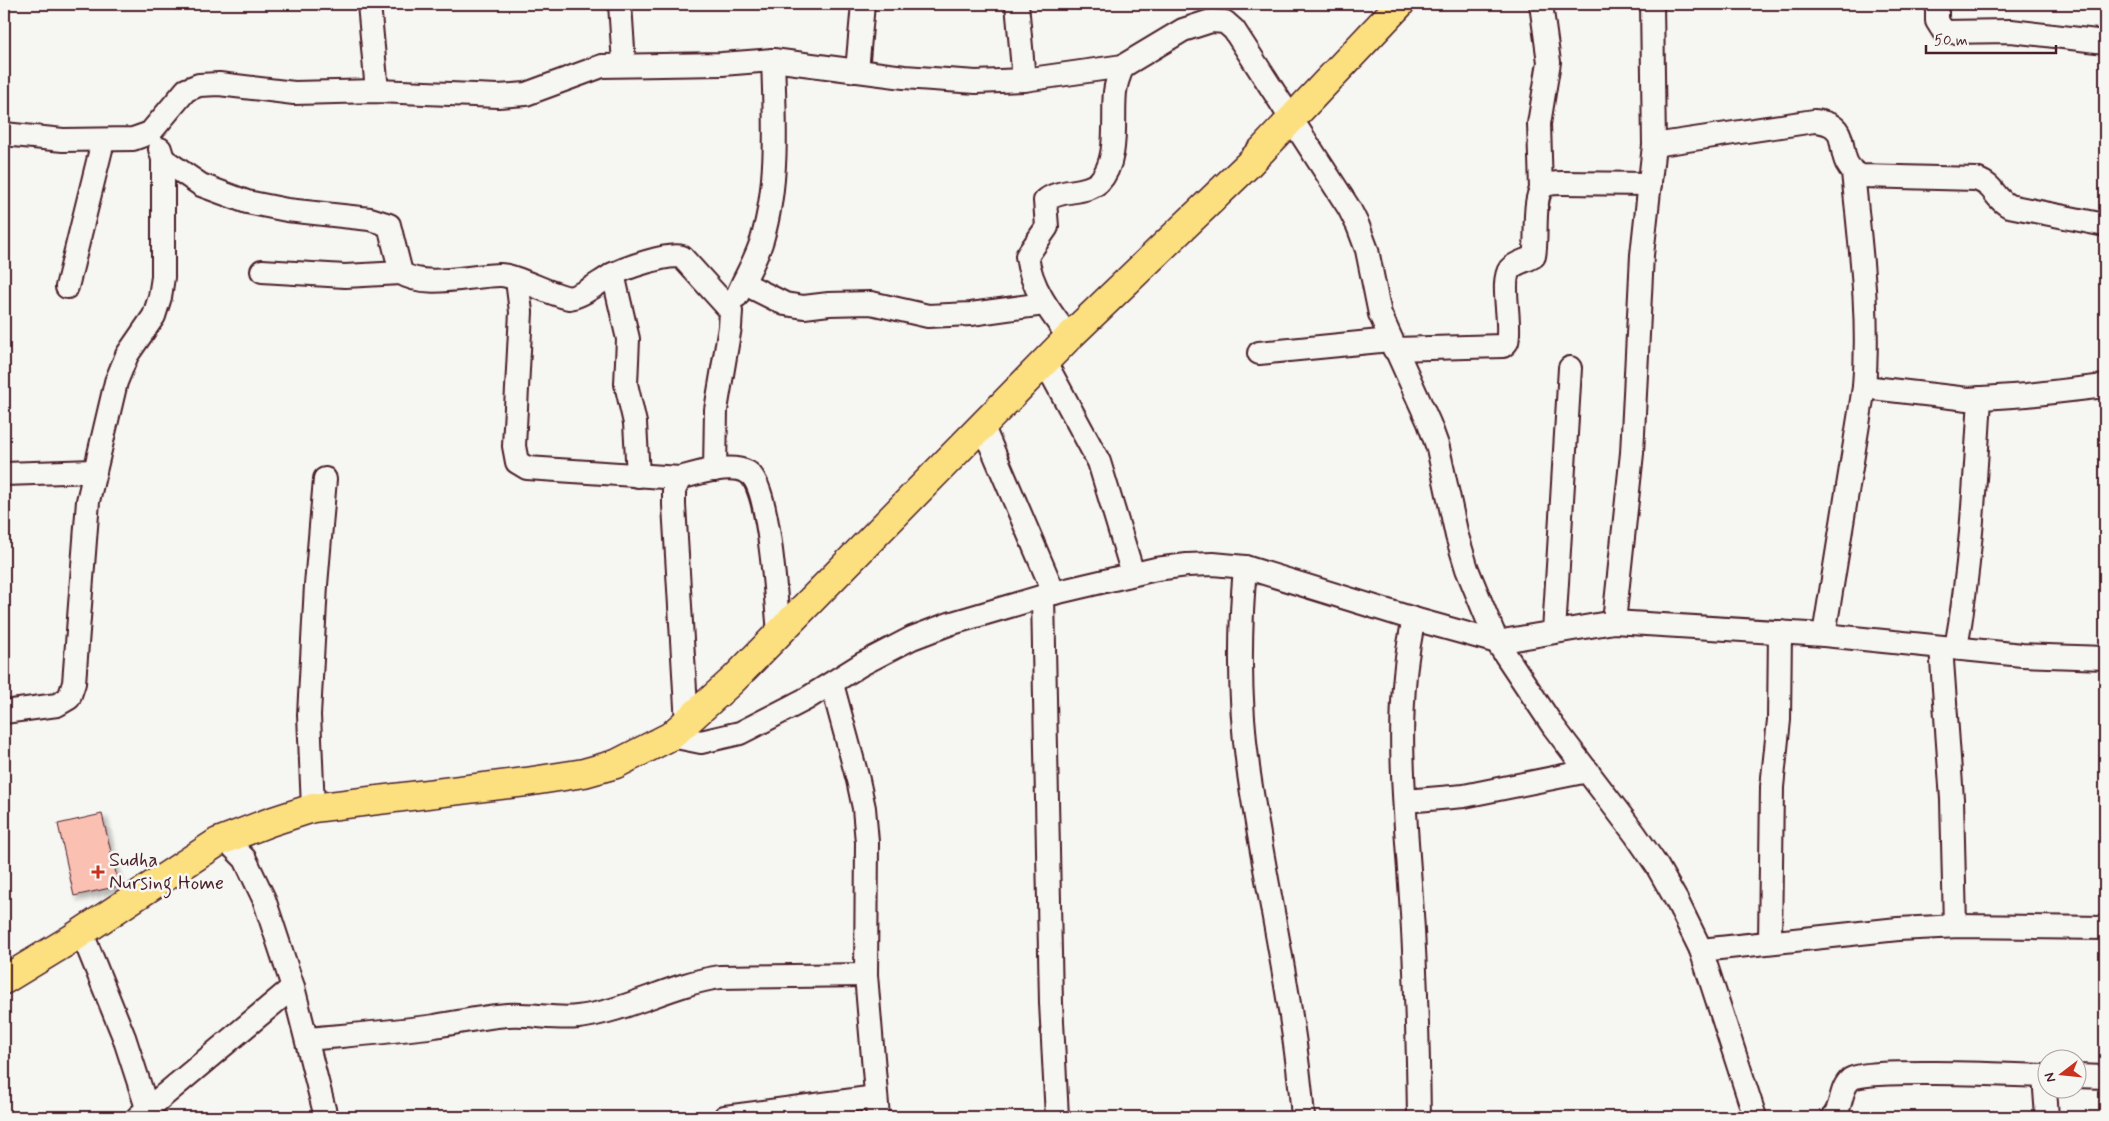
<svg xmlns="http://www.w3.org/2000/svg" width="2109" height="1121" viewBox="0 0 2109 1121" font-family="Mynerve,sans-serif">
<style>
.building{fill:#fac0b1;stroke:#4a1f2b;filter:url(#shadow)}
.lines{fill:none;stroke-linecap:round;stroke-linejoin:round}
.minor-casing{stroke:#4a1f2b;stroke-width:26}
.major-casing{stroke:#4a1f2b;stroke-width:31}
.minor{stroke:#f6f6f2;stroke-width:22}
.major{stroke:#fce080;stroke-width:28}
.poi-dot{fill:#c8321e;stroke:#f6f6f2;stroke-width:2}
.labels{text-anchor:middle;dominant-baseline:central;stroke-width:5;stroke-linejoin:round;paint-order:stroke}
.poi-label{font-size:20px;fill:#4a1f2b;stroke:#f6f6f2;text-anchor:start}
</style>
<defs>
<filter id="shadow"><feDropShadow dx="4.5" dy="4.5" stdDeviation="2.5" flood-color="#0004"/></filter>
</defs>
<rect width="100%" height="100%" fill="#f6f6f2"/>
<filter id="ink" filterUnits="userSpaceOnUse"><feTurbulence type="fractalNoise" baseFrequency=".02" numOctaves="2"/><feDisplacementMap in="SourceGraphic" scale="10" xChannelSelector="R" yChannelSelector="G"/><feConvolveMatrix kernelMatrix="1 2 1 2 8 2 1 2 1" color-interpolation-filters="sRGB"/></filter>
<g filter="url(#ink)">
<!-- building -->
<path class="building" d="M102,814L119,886L74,896L58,824Z"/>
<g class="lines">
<!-- minor casing -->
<g class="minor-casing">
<g id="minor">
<path d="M369,4L377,91"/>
<path d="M620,4L624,64"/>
<path d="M1017,4L1024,80"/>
<path d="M1937,4V21L1944,32L2011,31L2105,42"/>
<path d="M857,71L863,4"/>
<path d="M4,134L63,140L133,139L150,133L186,90L199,85L219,84L294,93L377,91L498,96L526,94L602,66L722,64L773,60L904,77L976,82L1024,80L1123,66L1183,30L1211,21L1225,22L1234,30L1349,208L1358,226L1367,250L1380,314L1429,423L1438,448L1457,536L1467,569L1497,642L1553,726L1635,834L1657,866L1678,903L1701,950L1755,1117"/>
<path d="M1654,145L1814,121C1859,124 1828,161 1861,176L1976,179C1997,187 1992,197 2009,206L2105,225"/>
<path d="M163,159L201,185L247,202L287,210L370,219L389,225L401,273C425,289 472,275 500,275C515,275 549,294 569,298C584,295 597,284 610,276C624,268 668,253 682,257L731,311L730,327L716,410L715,470"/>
<path d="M1541,189L1539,124L1549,62L1541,4"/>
<path d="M262,271L345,276L401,273"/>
<path d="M613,274L628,339L626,384L635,423L638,476"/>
<path d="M517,280L521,312L514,446L517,462L527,468L680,478"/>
<path d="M743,283L785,304L804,307L829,304L871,303L928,316L971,314L1044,304"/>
<path d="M67,287L103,141"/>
<path d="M737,296C745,277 756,260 762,240C779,183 775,119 773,60"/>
<path d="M1069,337C1050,312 1031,288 1027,256L1047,227L1045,201C1059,188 1085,195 1099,182C1120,160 1112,119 1115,92C1116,82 1119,75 1123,66"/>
<path d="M1394,349L1503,346L1507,342C1512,323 1500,282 1510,269C1516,262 1527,261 1534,256C1538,239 1531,192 1546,185C1551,183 1557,183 1562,183L1650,184"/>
<path d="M1259,353L1390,340"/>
<path d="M1045,362L1099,462L1133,574"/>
<path d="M1864,387L1968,399L2027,395L2105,386"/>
<path d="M983,427L1054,593"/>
<path d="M4,474L95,471"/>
<path d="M1245,567C1239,636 1239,706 1249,774C1266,888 1294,1002 1303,1117"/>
<path d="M1043,596L1051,1003L1057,1117"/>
<path d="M1414,619C1393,710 1405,806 1411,898C1416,971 1418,1044 1419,1117"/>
<path d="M1614,622L1632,453L1642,255L1654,145L1652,4"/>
<path d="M1554,632L1570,368"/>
<path d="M1824,635L1864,387C1870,315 1860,244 1853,172"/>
<path d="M1941,647L1952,799L1955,926"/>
<path d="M1956,648C1971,565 1975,482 1980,398"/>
<path d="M832,684L858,780L864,808L867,842L866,975L878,1117"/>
<path d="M4,712L57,705L69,698L74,683L88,501L116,382L127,355L154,316L160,297L163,277V159L160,149"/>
<path d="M687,724L674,505V491L680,478C698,473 730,463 747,472C770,483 776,605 779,633"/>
<path d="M671,736L701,742L740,733L806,699L862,664L912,638L949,624L1054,593L1156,569L1187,565L1213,564L1245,567L1414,619L1497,642L1614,622L1824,635L2022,655L2105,658"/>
<path d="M1405,801L1464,796L1588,771"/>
<path d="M313,808L309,715L316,585L325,479"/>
<path d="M229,843L245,859L264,899L293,987L326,1117"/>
<path d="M1770,942L1772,787L1779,720L1780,632"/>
<path d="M86,943L124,1037L150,1117"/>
<path d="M1701,950L1898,929L1959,926L2105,928"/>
<path d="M307,1039C350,1035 393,1032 435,1026C459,1022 483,1017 507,1015C531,1013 554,1020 578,1017C628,1011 671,984 720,977L866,975"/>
<path d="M2044,1076L2047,1117"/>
<path d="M2076,1076L2105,1077"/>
<path d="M138,1117L293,987"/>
<path d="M725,1117L876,1097"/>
<path d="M1833,1117C1843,1107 1839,1089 1851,1079C1864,1068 2019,1075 2046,1076"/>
</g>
</g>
<!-- major casing -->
<g class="major-casing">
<path id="major" d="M4,980L73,938L218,842L270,822L313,808L526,782L584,773L616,764L671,736L733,680L1069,337L1248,165L1400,4"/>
</g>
<!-- minor -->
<use href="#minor" class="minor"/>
<!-- major -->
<use href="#major" class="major"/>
</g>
</g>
<!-- markers -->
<path class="poi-dot" d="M95.5 864.5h5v5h5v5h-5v5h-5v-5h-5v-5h5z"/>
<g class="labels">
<!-- poi labels -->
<g class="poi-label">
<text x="109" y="860">Sudha<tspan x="109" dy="23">Nursing Home</tspan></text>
</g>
</g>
<!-- margin -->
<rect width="2109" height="1121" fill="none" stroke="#f6f6f2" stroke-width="20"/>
<rect x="10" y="10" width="2089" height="1101" fill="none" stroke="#4a1f2b" stroke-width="2" filter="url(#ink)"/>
<!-- north arrow -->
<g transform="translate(2062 1074) rotate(254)"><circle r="24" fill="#f6f6f2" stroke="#b1a0a2"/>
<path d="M0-4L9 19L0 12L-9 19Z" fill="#c8321e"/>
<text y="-8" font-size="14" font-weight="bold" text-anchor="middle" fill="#4a1f2b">N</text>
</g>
<!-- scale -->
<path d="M1926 45v8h130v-8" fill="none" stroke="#4a1f2b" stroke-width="2.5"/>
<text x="1934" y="45" font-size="15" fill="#4a1f2b" stroke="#f6f6f2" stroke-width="4" paint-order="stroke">50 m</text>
</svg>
